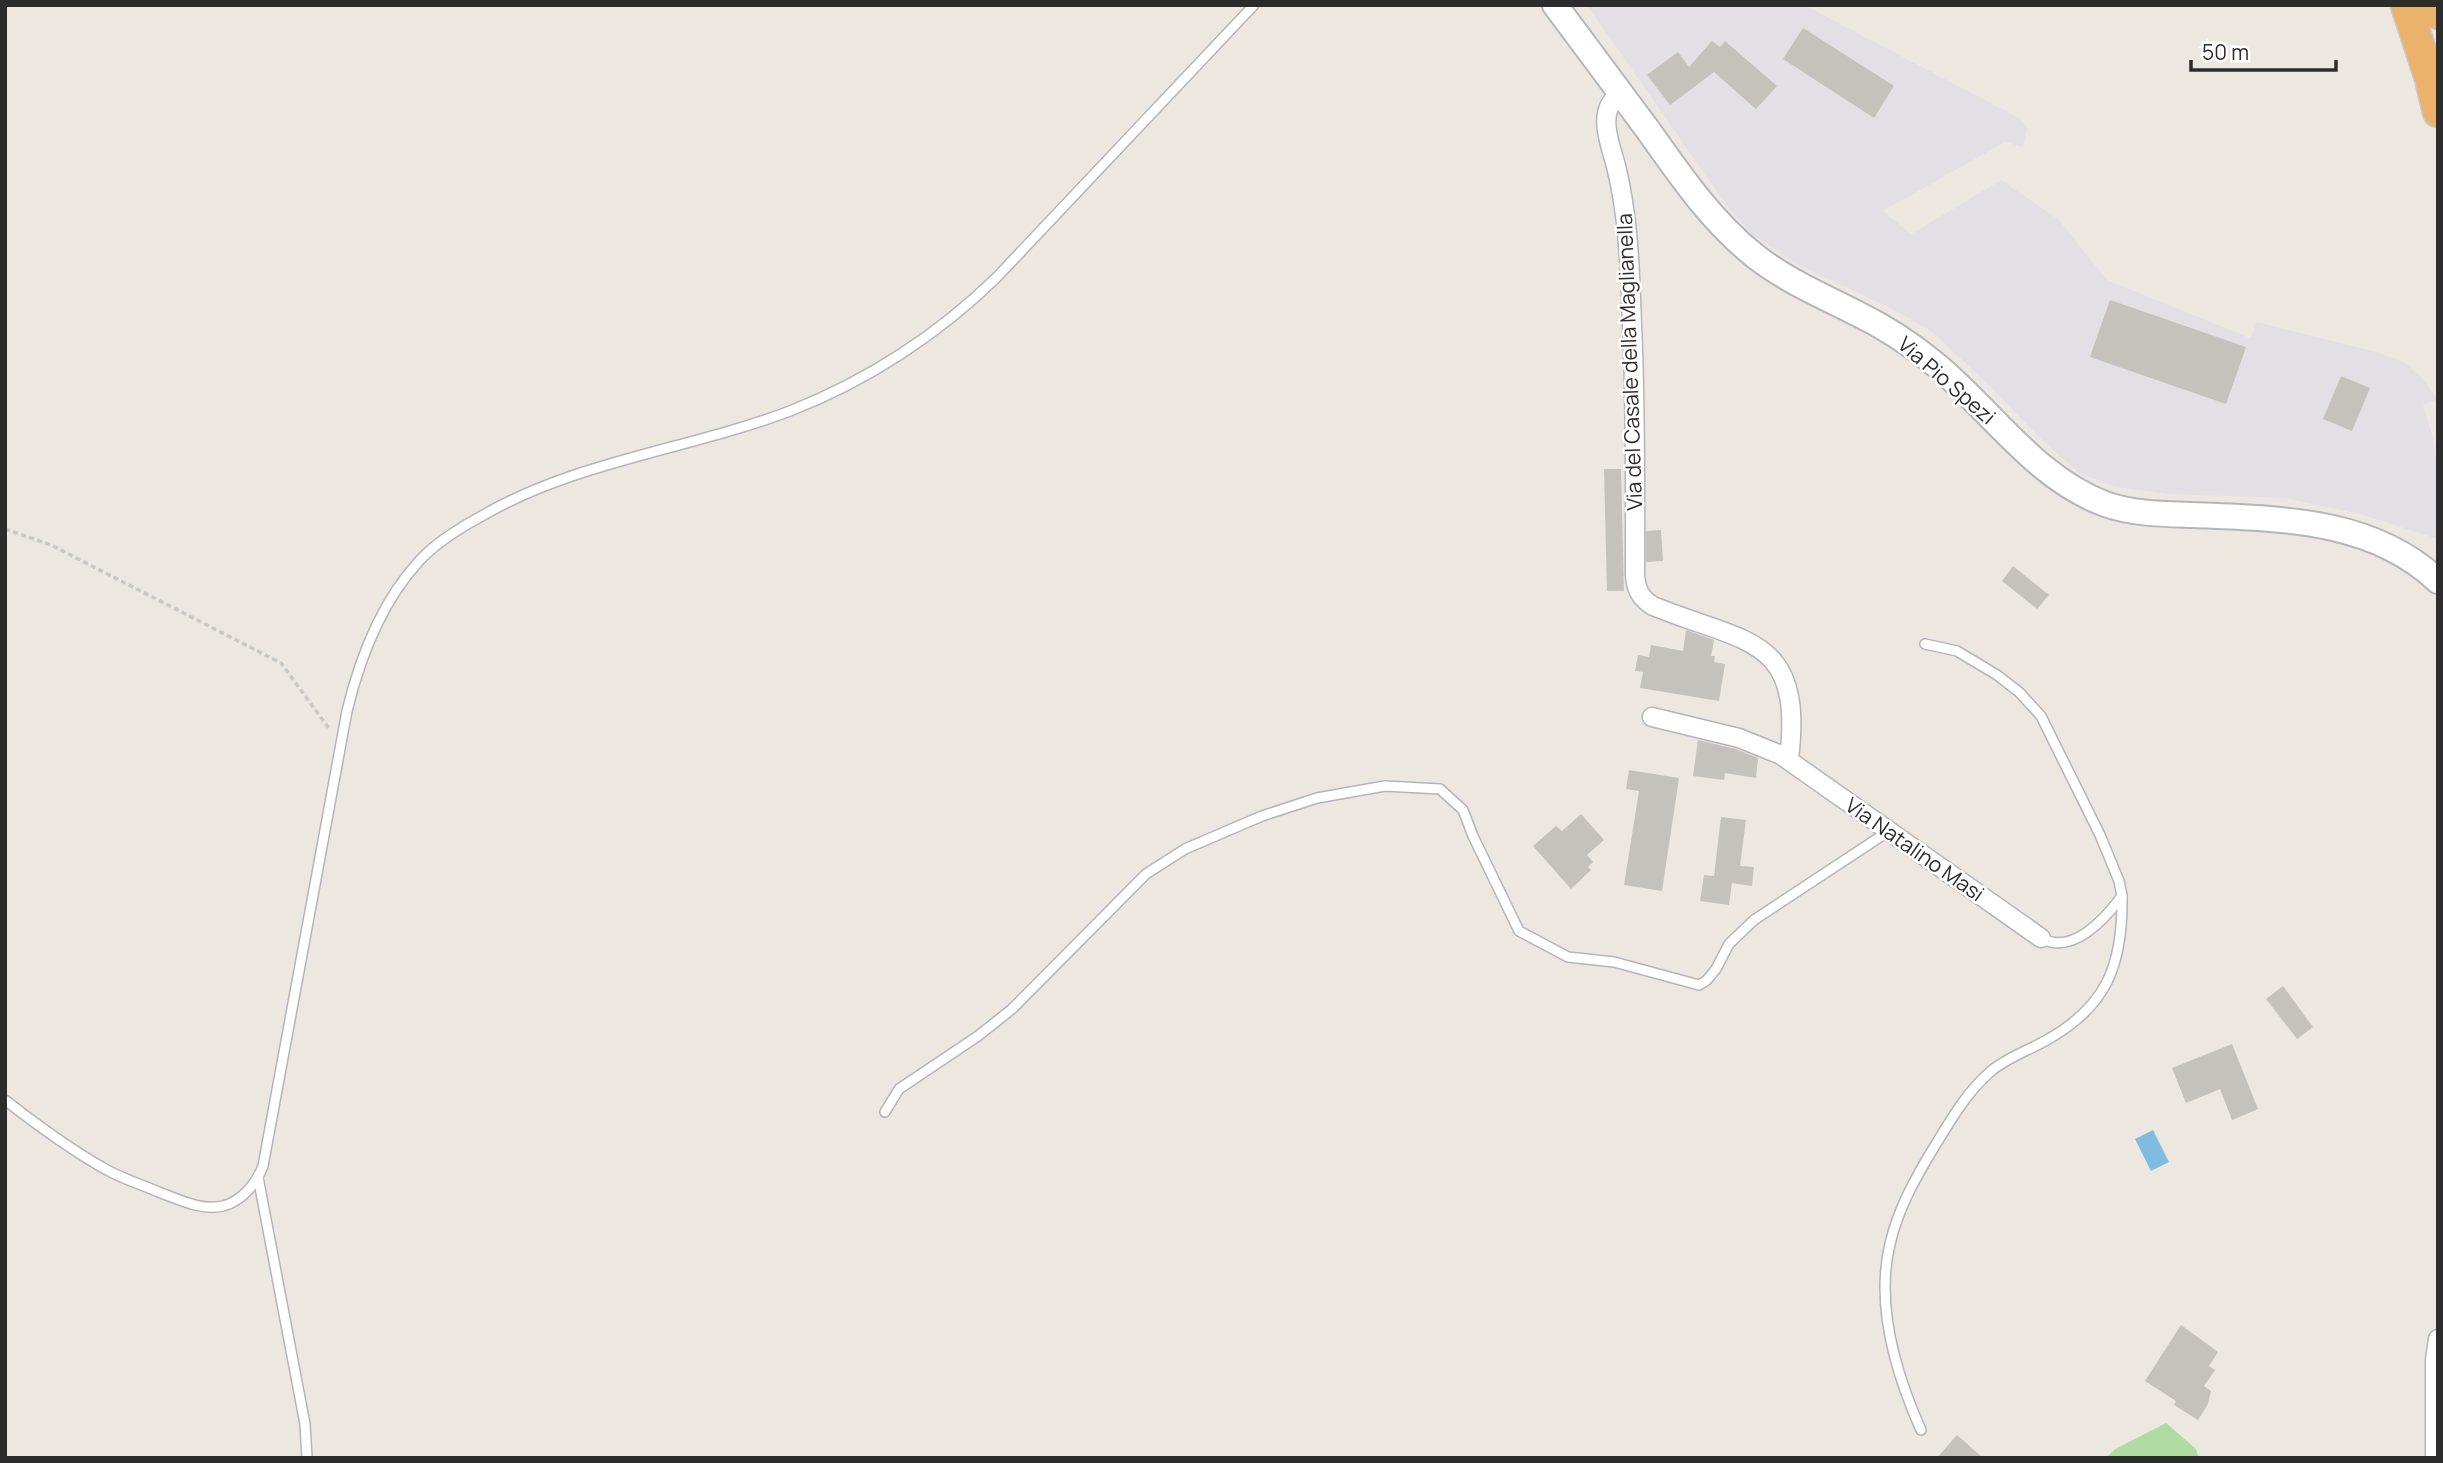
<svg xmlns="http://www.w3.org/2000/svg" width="2443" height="1463" viewBox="0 0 2443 1463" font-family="Manrope,sans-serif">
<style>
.industrial{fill:#e2e0e5}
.green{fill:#b0dca3}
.water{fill:#80bce1}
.building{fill:#c5c2bb}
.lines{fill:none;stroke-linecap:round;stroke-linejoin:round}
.lane-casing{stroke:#b3b4be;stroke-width:12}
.street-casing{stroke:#b3b4be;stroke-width:21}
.secondary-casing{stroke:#b3b4be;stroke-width:28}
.highway-casing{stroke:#c8c8c8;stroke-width:33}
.path{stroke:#c8c8c8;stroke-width:3.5;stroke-dasharray:5 3.5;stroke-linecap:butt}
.lane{stroke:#fff;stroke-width:9}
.street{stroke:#fff;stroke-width:18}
.secondary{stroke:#fff;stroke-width:24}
.highway{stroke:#ebb26c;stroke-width:30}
.labels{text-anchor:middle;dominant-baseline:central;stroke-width:5;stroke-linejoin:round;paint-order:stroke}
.street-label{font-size:21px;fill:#2c2c2c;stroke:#fff}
</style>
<rect width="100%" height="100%" fill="#ece8e0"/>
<!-- industrial -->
<path class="industrial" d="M1587,5H1804L2021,119L2027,129L2023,147L2005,142L1883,211L1911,234L2001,180L2058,219L2107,280L2250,338L2257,322L2373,351L2404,362L2422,378L2438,400L2423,404L2434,442L2438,476V539L2363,515L2285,498L2168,494L2117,487L2081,474L2047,445L1986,382L1932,332L1891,308L1800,266L1753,235L1727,206Z"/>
<!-- green -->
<path class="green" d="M2166,1423L2196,1449L2199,1458H2106L2115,1449Z"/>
<!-- water -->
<path class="water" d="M2153,1130L2169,1162L2151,1171L2135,1139Z"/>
<!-- building -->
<g class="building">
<path d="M1803,28L1894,86L1874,118L1783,59Z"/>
<path d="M1712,41L1720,47L1725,41L1777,86L1756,109L1714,72L1670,105L1647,75L1678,52L1689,67Z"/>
<path d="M2110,300L2246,347L2226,404L2090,357Z"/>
<path d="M2341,376L2370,388L2352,431L2323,419Z"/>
<path d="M1604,469H1621L1624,591H1607Z"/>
<path d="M1661,530L1663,561L1646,562V531Z"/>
<path d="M2013,566L2049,595L2037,609L2002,581Z"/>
<path d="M1686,630L1714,640L1711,656H1715L1714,662L1725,664L1719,701L1640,688L1643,672L1635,671L1638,655L1649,657L1651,645L1683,651Z"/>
<path d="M1698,740L1736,749L1758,758L1756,778L1725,773L1724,780L1693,776Z"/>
<path d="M1629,770L1679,778L1662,891L1624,885L1639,791L1626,789Z"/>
<path d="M1581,814L1604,840L1587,855L1593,862L1588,867L1591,870L1571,889L1533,846L1556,826L1562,831Z"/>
<path d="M1721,817L1746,820L1740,866L1754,867L1752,886L1732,883L1729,905L1700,901L1704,875L1714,876Z"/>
<path d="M2283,986L2313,1027L2297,1039L2266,999Z"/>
<path d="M2232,1044L2258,1109L2232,1120L2220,1089L2186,1103L2172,1068Z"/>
<path d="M2181,1325L2218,1352L2209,1366L2215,1370L2204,1386L2211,1391L2208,1404L2198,1420L2174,1405L2176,1401L2145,1381Z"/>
<path d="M1957,1435L1983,1458H1937Z"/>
</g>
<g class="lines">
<!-- lane casing -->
<g class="lane-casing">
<g id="lane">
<path d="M1925,644L1957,651L1997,675L2019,692L2041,716L2100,835L2119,881L2122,896C2105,919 2072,956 2041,938"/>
<path d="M5,1100C37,1125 71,1150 107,1170C123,1179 143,1185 161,1193C180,1200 202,1211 223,1206C242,1201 256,1184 263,1166L347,711C360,657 381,602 420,560C437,542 458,529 480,517C575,461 687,450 790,411C867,381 939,334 997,277L1254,5"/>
<path d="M885,1112L899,1089L978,1036L1012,1009L1146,874L1185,849L1262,816L1317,798L1385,786L1440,789L1463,810L1473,836L1519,931L1568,957L1614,962L1699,985L1707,980L1716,969L1729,944L1754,920L1889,831"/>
<path d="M258,1177L305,1424L307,1458"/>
<path d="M1921,1430C1896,1374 1875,1306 1890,1244C1898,1208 1917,1175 1936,1144C1952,1118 1967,1092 1990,1072C2006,1058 2027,1051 2045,1041C2107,1007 2123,965 2122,896"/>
</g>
</g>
<!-- street casing -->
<g class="street-casing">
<g id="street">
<path d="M1621,93C1595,110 1610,143 1616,166C1629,219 1630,271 1632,325C1636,408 1635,491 1635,575C1636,589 1640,598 1653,606C1746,644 1804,635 1789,759"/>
<path d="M1652,717L1739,738L1781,755L2041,938"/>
<path d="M2435,1458V1360L2438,1339"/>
</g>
</g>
<!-- secondary casing -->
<g class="secondary-casing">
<path id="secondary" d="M1555,5C1586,47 1617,88 1648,130C1680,175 1711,221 1755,256C1787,281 1821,295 1856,313C1885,327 1911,344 1935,364C1991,410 2035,478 2105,504C2133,514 2164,514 2193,515C2279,519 2371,518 2438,581"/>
</g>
<!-- highway casing -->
<g class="highway-casing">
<g id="highway">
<path d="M2406,5L2430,78L2438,112"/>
<path d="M2434,5L2438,14"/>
</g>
</g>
<!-- path -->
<path class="path" d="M5,529L51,545L281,663L330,730"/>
<!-- lane -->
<use href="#lane" class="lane"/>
<!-- street -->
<use href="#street" class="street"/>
<!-- secondary -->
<use href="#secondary" class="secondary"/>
<!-- highway -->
<use href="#highway" class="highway"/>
</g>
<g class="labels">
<!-- street labels -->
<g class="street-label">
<text transform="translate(1629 362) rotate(-92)">Via del Casale della Maglianella</text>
<text transform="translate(1947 380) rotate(41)">Via Pio Spezi</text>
<text transform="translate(1915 849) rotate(35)">Via Natalino Masi</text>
</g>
</g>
<!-- border -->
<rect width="2443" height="1463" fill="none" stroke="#2c2c2c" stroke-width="14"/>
<!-- scale -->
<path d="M2191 60v10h145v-10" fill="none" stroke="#2c2c2c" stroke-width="3.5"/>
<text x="2202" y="60" font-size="21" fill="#2c2c2c" stroke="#ffffff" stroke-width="5" paint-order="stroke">50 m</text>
</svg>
